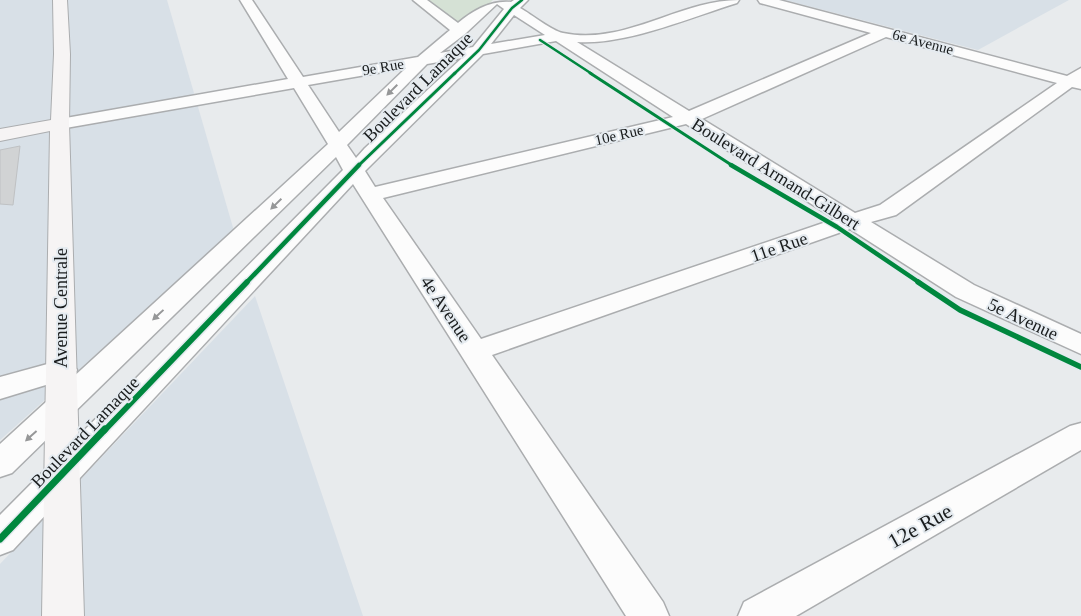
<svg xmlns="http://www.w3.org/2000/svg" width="1081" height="616" viewBox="0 0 1081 616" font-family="'Times New Roman',serif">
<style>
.built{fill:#d8e0e7}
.green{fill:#d5e1d5}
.building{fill:#d1d3d4;stroke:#bfc1c3}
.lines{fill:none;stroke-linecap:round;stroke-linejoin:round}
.street-casing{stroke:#abadaf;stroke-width:3}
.secondary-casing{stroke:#abadaf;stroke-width:2}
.street{fill:#fcfcfc;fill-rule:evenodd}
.secondary{fill:#f6f4f4;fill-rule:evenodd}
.cycleway-far4-casing{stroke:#e5ebf0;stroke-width:4.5}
.cycleway-far3-casing{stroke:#e5ebf0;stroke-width:5}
.cycleway-far2-casing{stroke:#e5ebf0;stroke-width:7}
.cycleway-far1-casing{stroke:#e5ebf0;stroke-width:9}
.cycleway-casing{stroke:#e5ebf0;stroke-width:10}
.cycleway-far4{stroke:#00873e;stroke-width:2.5}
.cycleway-far3{stroke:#00873e;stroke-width:3}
.cycleway-far2{stroke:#00873e;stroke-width:4.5}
.cycleway-far1{stroke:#00873e;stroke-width:5.5}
.cycleway{stroke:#00873e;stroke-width:7}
.oneway{fill:#969798}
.labels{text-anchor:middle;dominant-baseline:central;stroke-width:4;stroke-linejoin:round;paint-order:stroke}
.far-street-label{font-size:15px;fill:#191c1d;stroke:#e5ebf0}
.street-label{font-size:18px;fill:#191c1d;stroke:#e5ebf0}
.near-street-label{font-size:21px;fill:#191c1d;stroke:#e5ebf0}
</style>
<rect width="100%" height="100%" fill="#e8ebed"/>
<!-- built -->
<g class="built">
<path d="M0,0H167L234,231L0,440Z"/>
<path d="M785,0H1069L978,50Z"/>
<path d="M255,296L363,616H0V564Z"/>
</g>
<!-- green -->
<path class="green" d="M419,0H493L460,31Z"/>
<!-- building -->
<path class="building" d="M20,146L13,205L0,204V150Z"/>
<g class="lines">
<!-- street casing -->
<g class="street-casing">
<g id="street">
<path d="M240,0H252L303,77L418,57L450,30L413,0H427L458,23C472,11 491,0 511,2L514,0H528L520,8C531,14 552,31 563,33C625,46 679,0 739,0L737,3C688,18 628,45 577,42L689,111L871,33L760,3L758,0H779L1067,76L1081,68V89L1072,87L896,215L871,222L974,285L1081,334V354L956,297L850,229L492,355L663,602L669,616H626L353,184L13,550L0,555V515L343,170L336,157L12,473L0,477V444L328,144L294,88L60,129L54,128L51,124L54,120L60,119L288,79ZM497,4L504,9L473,47L440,53L465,34ZM514,15L545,35L491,44ZM886,37L1057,83L880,205L855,213L702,119ZM556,41L673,117L375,187L365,171L483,54ZM462,58L365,148L356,158L347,145L427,64ZM406,68L339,132L308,85ZM686,124L835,219L481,339L383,198Z"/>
<path d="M62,360L72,363L77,370L72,377L0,399V377Z"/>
<path d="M1081,423V450L796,616H738L744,602L1070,426Z"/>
</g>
</g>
<!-- secondary casing -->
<g class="secondary-casing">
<path id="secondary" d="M53,0H67L70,54L69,124L84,616H42L50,131L0,141V129L51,120L54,54Z"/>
</g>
<!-- street -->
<use href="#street" class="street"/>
<!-- secondary -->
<use href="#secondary" class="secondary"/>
<!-- cycleway-far4 casing -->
<g class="cycleway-far4-casing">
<g id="cycleway-far4">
<path d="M540,40L592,74"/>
<path d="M454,74L479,50L512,8L522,0"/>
</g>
</g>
<!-- cycleway-far3 casing -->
<g class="cycleway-far3-casing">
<g id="cycleway-far3">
<path d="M590,73L733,166"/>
<path d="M358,166L455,73"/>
</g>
</g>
<!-- cycleway-far2 casing -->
<g class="cycleway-far2-casing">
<g id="cycleway-far2">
<path d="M731,165L837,227L920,283"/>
<path d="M246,283L359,165"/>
</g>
</g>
<!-- cycleway-far1 casing -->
<g class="cycleway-far1-casing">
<g id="cycleway-far1">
<path d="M918,282L960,310L1081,367"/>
<path d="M104,431L247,282"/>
</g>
</g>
<!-- cycleway casing -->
<g class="cycleway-casing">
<path id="cycleway" d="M0,539L105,429"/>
</g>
<!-- cycleway-far4 -->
<use href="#cycleway-far4" class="cycleway-far4"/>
<!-- cycleway-far3 -->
<use href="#cycleway-far3" class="cycleway-far3"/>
<!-- cycleway-far2 -->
<use href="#cycleway-far2" class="cycleway-far2"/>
<!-- cycleway-far1 -->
<use href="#cycleway-far1" class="cycleway-far1"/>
<!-- cycleway -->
<use href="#cycleway" class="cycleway"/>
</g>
<!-- one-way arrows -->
<defs><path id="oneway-solid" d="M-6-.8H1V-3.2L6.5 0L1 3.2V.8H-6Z" transform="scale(1.25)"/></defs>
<g class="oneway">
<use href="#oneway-solid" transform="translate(392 90) rotate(135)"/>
<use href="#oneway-solid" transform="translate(276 204) rotate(136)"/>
<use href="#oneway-solid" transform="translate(158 315) rotate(137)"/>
<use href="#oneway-solid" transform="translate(31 436) rotate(138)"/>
</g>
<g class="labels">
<!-- far-street labels -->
<g class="far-street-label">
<text transform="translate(923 42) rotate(15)">6e Avenue</text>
<text transform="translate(383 67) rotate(-10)">9e Rue</text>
<text transform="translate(619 135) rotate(-13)">10e Rue</text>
</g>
<!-- street labels -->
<g class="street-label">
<text transform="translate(418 87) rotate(-45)">Boulevard Lamaque</text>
<text transform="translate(776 174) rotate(32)">Boulevard Armand-Gilbert</text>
<text transform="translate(779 247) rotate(-19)">11e Rue</text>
<text transform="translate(61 308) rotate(-90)">Avenue Centrale</text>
<text transform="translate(446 309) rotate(56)">4e Avenue</text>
<text transform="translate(1023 319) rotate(25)">5e Avenue</text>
<text transform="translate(85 432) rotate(-46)">Boulevard Lamaque</text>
</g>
<!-- near-street labels -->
<g class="near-street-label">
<text transform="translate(920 526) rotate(-29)">12e Rue</text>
</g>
</g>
</svg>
